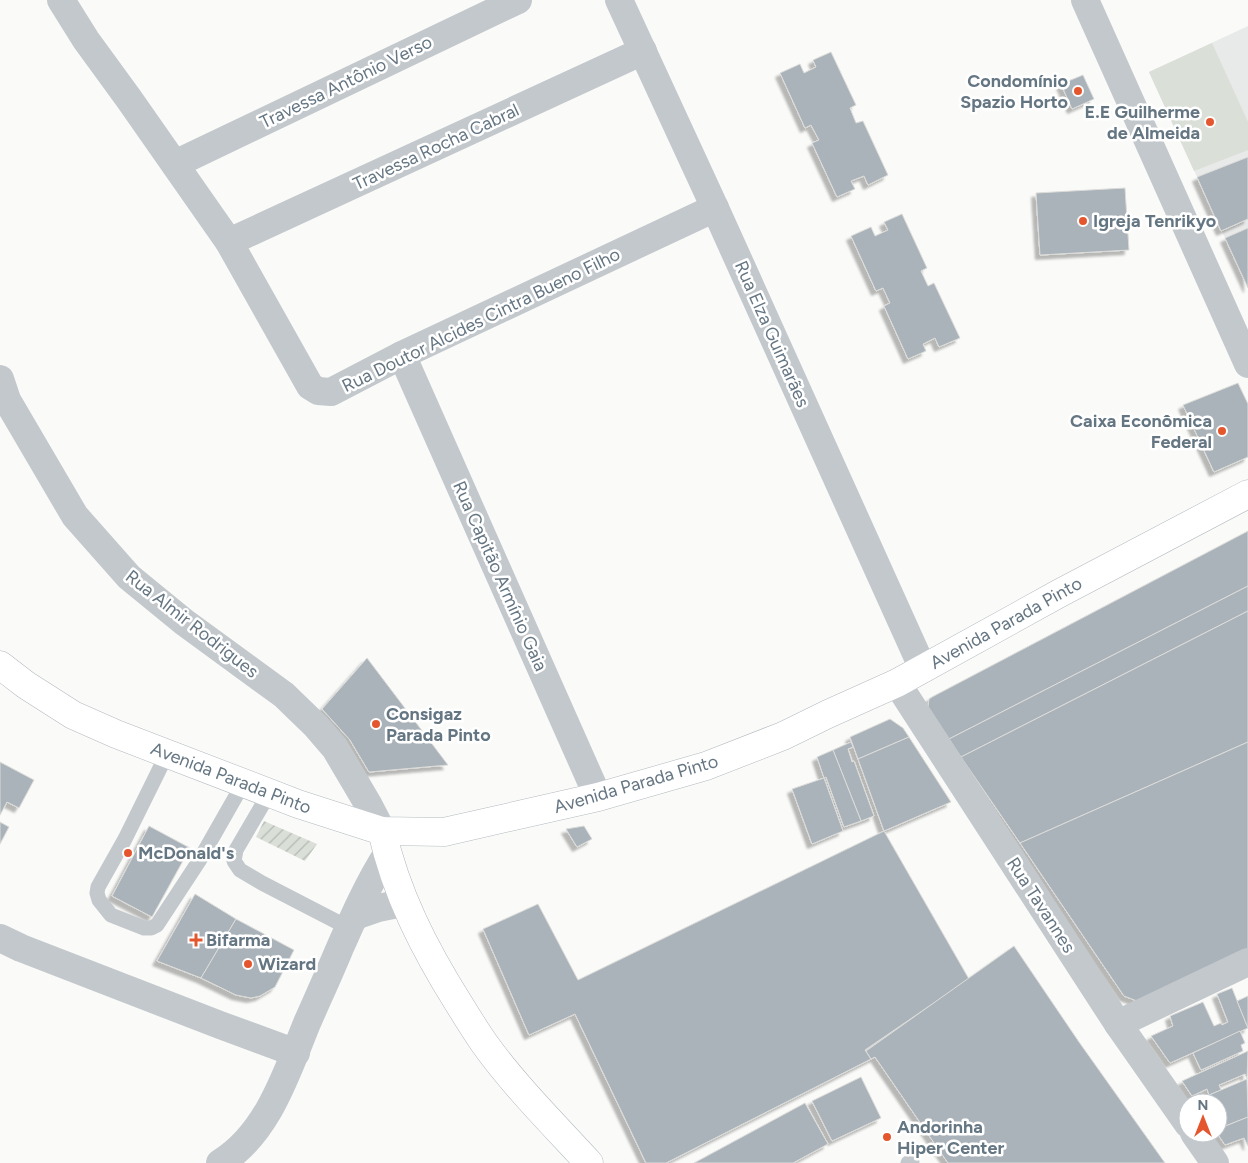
<svg xmlns="http://www.w3.org/2000/svg" width="1248" height="1163" viewBox="0 0 1248 1163" font-family="Figtree,sans-serif">
<style>
.built{fill:#e8e9e9}
.park{fill:#dadfd7}
.garden{fill:url(#garden-furrows)}
.building{fill:#aab3b9;stroke:#dcdcda;filter:url(#shadow)}
.lines{fill:none;stroke-linecap:round;stroke-linejoin:round}
.secondary-casing{stroke:#b3babf;stroke-width:29}
.service{stroke:#c3c8cc;stroke-width:15}
.minor{stroke:#c3c8cc;stroke-width:28}
.tertiary{stroke:#c3c8cc;stroke-width:28}
.secondary{stroke:#fff;stroke-width:28}
.poi-dot{fill:#e4572e;stroke:#fff;stroke-width:2}
.labels{text-anchor:middle;dominant-baseline:central;stroke-width:5;stroke-linejoin:round;paint-order:stroke}
.poi-label{font-size:18px;font-weight:bold;fill:#657683;stroke:#fff;text-anchor:start}
.street-label{font-size:18px;fill:#657683;stroke:#fff}
</style>
<defs>
<pattern id="garden-furrows" width="10" height="10" patternUnits="userSpaceOnUse" patternTransform="scale(1.25)"><rect width="10" height="10" fill="#dadfd7"/><path d="M-1 1l2-2M0 10L10 0M9 11l2-2" fill="none" stroke="#b4b9b4"/></pattern>
<filter id="shadow"><feDropShadow dx="-4.5" dy="4.5" stdDeviation="1" flood-color="#0004"/></filter>
</defs>
<rect width="100%" height="100%" fill="#fafaf8"/>
<!-- built -->
<path class="built" d="M1248,26V288L1149,72Z"/>
<!-- park -->
<path class="park" d="M1212,43L1248,122V150L1194,171L1149,72Z"/>
<!-- garden -->
<path class="garden" d="M264,821L317,844L305,861L256,837Z"/>
<!-- building -->
<g class="building">
<path d="M831,52L856,105L850,108L856,123L863,121L888,175L868,185L864,176L851,181L855,189L837,197L812,143L819,140L811,125L805,128L780,73L800,64L804,73L816,67L813,60Z"/>
<path d="M1083,75L1094,99L1072,109L1061,84Z"/>
<path d="M1248,157V219L1221,231L1197,177Z"/>
<path d="M1125,188L1129,250L1040,255L1036,193Z"/>
<path d="M902,214L927,268L921,271L928,286L934,283L960,338L939,347L935,338L923,344L926,351L908,359L884,306L890,303L883,288L876,291L851,236L871,227L875,236L888,230L884,222Z"/>
<path d="M1248,228V288L1225,238Z"/>
<path d="M1238,383L1248,404V457L1214,472L1183,405Z"/>
<path d="M1248,531V586L949,739L928,707L929,699L932,697Z"/>
<path d="M1248,586V611L961,757L949,739Z"/>
<path d="M1248,611V742L1020,843L961,757Z"/>
<path d="M367,658L448,765L369,772L350,740L322,709Z"/>
<path d="M890,719L903,728L909,737L858,759L850,737Z"/>
<path d="M909,737L951,802L884,831L858,759Z"/>
<path d="M851,742L853,747L848,749L852,762L854,761L874,816L861,821L833,750Z"/>
<path d="M1248,742V953L1137,1001L1124,996L1020,843Z"/>
<path d="M833,750L861,821L844,827L826,777L824,778L817,757Z"/>
<path d="M0,762L34,780L19,808L7,802L0,815Z"/>
<path d="M824,778L843,831L812,844L792,789Z"/>
<path d="M0,822L9,827L0,844Z"/>
<path d="M149,826L190,848L152,917L112,896Z"/>
<path d="M584,826L592,839L577,847L566,829Z"/>
<path d="M884,831L969,979L865,1050L871,1059L666,1163H646L575,1014L529,1035L483,929L538,904L578,980Z"/>
<path d="M195,894L236,919L201,978L157,961Z"/>
<path d="M236,919L294,950L275,987L260,996L251,998L236,995L201,978Z"/>
<path d="M1014,946L1079,1042L1165,1163H948L875,1057L871,1059L866,1051Z"/>
<path d="M1232,988L1248,1028L1170,1063L1151,1036L1173,1026L1170,1016L1203,1002L1214,1026L1221,1023L1222,1025L1228,1022L1217,994Z"/>
<path d="M1248,996V1028L1237,1001Z"/>
<path d="M1240,1031L1245,1043L1241,1045L1243,1051L1201,1070L1193,1053Z"/>
<path d="M1248,1051L1247,1079L1245,1074L1219,1085L1221,1090L1209,1095L1207,1089L1192,1096L1182,1081Z"/>
<path d="M861,1077L881,1118L832,1141L812,1101Z"/>
<path d="M1247,1079L1248,1117L1218,1129V1103H1197L1195,1101Z"/>
<path d="M805,1103L828,1144L793,1163H694Z"/>
<path d="M1248,1117V1146L1244,1138L1225,1145L1217,1133L1218,1129Z"/>
</g>
<g class="lines">
<!-- secondary casing -->
<g class="secondary-casing">
<g id="secondary">
<path d="M0,665L26,685L73,715L116,734L298,804L382,831L444,832L598,797L706,766L783,736L828,714L897,683L1060,593L1248,494"/>
<path d="M382,831C396,894 425,950 459,1004C467,1017 475,1030 484,1043C514,1085 554,1125 589,1163"/>
</g>
</g>
<!-- service -->
<g class="service">
<path d="M167,754L125,839L98,887L97,893L99,900L111,915L144,928H151L157,925L199,861L244,782"/>
<path d="M270,792L236,850L234,861L240,870L262,883L349,928"/>
<path d="M908,1163L912,1161"/>
</g>
<!-- minor -->
<g class="minor">
<path d="M61,0L86,40L129,99L229,242L310,386L318,391L331,392L402,355L715,208"/>
<path d="M619,0L715,208L923,669"/>
<path d="M1085,0L1248,364"/>
<path d="M175,164L518,0"/>
<path d="M229,242L643,51"/>
<path d="M402,355L598,797"/>
<path d="M897,683L1118,1024L1188,1124"/>
<path d="M355,916L378,908L403,903"/>
<path d="M0,938L21,948L220,1025L296,1053"/>
<path d="M1118,1024L1248,962"/>
<path d="M1194,1133L1215,1163"/>
<path d="M220,1163C268,1134 287,1072 307,1023C318,998 329,974 339,950C354,916 367,886 387,854"/>
</g>
<!-- tertiary -->
<path class="tertiary" d="M0,379L7,400L75,516L129,577L184,622L284,695L316,726L335,748L368,804L382,831"/>
<!-- secondary -->
<use href="#secondary" class="secondary"/>
</g>
<!-- markers -->
<g class="poi-dot">
<circle cx="1078" cy="91" r="5"/>
<circle cx="1210" cy="122" r="5"/>
<circle cx="1083" cy="221" r="5"/>
<circle cx="1222" cy="431" r="5"/>
<circle cx="376" cy="724" r="5"/>
<circle cx="128" cy="853" r="5"/>
<path d="M193.5 932.5h5v5h5v5h-5v5h-5v-5h-5v-5h5z"/>
<circle cx="248" cy="964" r="5"/>
<circle cx="887" cy="1137" r="5"/>
</g>
<g class="labels">
<!-- poi labels -->
<g class="poi-label">
<text x="1068" y="81" text-anchor="end">Condomínio<tspan x="1068" dy="21">Spazio Horto</tspan></text>
<text x="1200" y="112" text-anchor="end">E.E Guilherme<tspan x="1200" dy="21">de Almeida</tspan></text>
<text x="1093" y="221">Igreja Tenrikyo</text>
<text x="1212" y="421" text-anchor="end">Caixa Econômica<tspan x="1212" dy="21">Federal</tspan></text>
<text x="386" y="714">Consigaz<tspan x="386" dy="21">Parada Pinto</tspan></text>
<text x="138" y="853">McDonald's</text>
<text x="206" y="940">Bifarma</text>
<text x="258" y="964">Wizard</text>
<text x="897" y="1127">Andorinha<tspan x="897" dy="21">Hiper Center</tspan></text>
</g>
<!-- street labels -->
<g class="street-label">
<text transform="translate(346 82) rotate(-26)">Travessa Antônio Verso</text>
<text transform="translate(436 147) rotate(-25)">Travessa Rocha Cabral</text>
<text transform="translate(481 320) rotate(-26)">Rua Doutor Alcides Cintra Bueno Filho</text>
<text transform="translate(772 334) rotate(66)">Rua Elza Guimarães</text>
<text transform="translate(500 576) rotate(66)">Rua Capitão Armínio Gaia</text>
<text transform="translate(1006 623) rotate(-29)">Avenida Parada Pinto</text>
<text transform="translate(192 624) rotate(38)">Rua Almir Rodrigues</text>
<text transform="translate(231 778) rotate(21)">Avenida Parada Pinto</text>
<text transform="translate(636 784) rotate(-16)">Avenida Parada Pinto</text>
<text transform="translate(1041 905) rotate(57)">Rua Tavannes</text>
</g>
</g>
<!-- north arrow -->
<g transform="translate(1203 1118)"><circle r="24" fill="#ffffff" stroke="#c1c8cd"/>
<path d="M0-4L9 19L0 12L-9 19Z" fill="#e4572e"/>
<text y="-8" font-size="14" font-weight="bold" text-anchor="middle" fill="#657683">N</text>
</g>
</svg>
